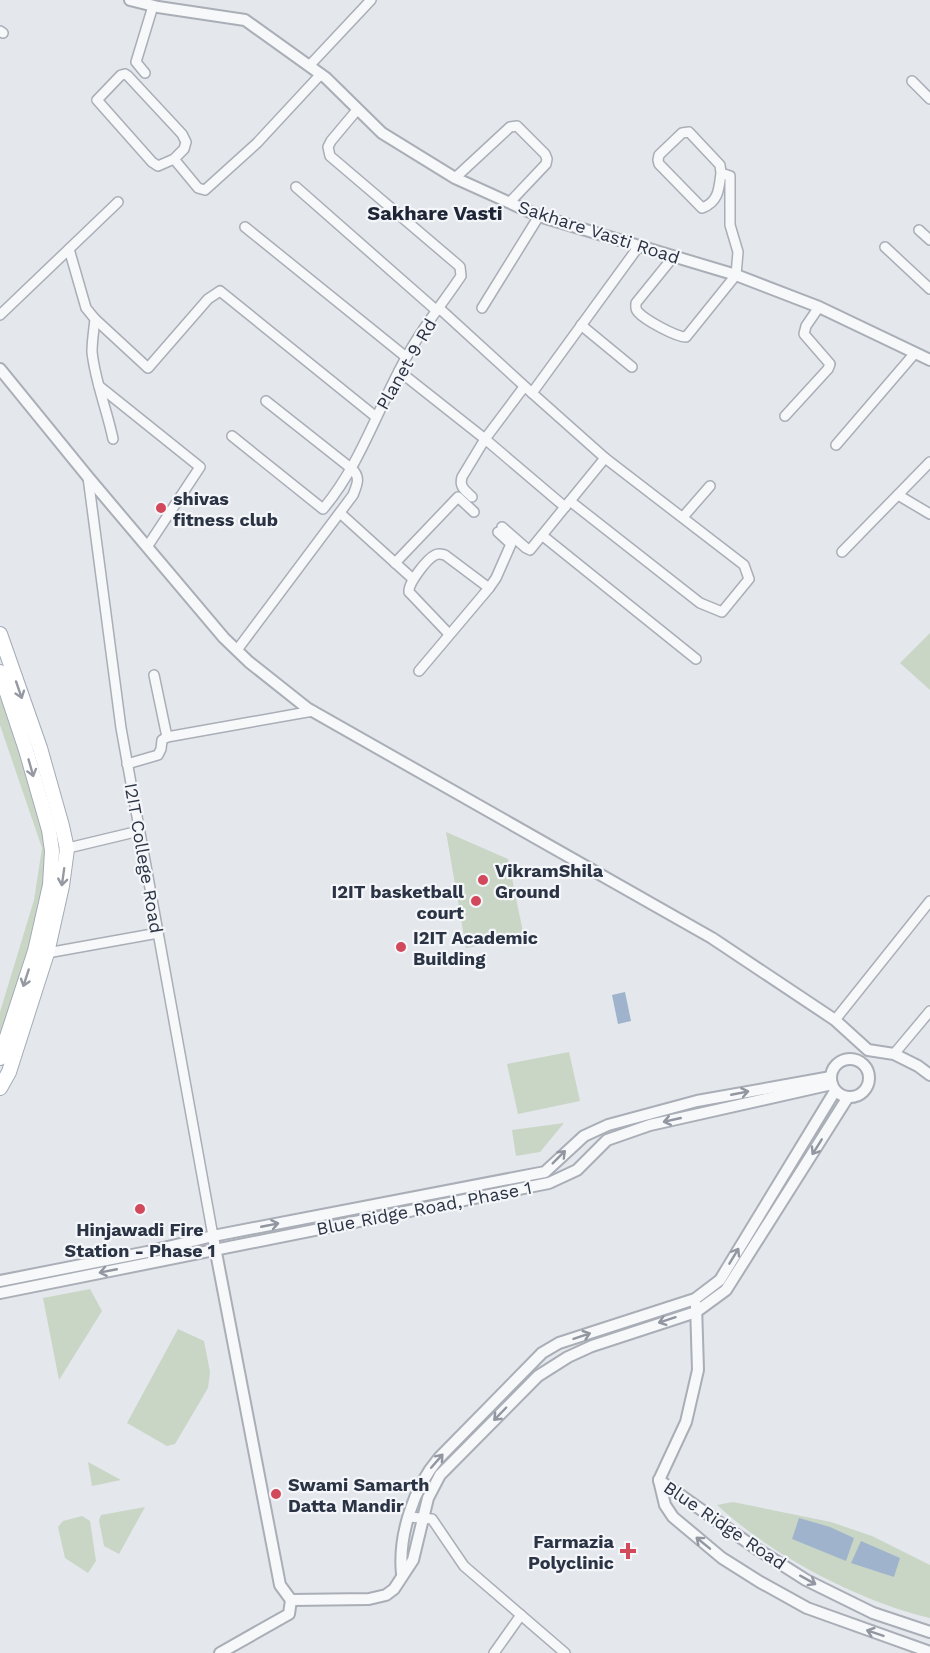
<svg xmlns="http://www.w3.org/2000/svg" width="930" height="1653" viewBox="0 0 930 1653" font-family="'Work Sans',sans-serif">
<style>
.green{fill:#c9d6c5}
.water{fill:#9fb4cc}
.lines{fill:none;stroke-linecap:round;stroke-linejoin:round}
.minor-casing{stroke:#a9aeb7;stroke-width:12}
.tertiary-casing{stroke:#a9aeb7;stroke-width:14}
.primary-casing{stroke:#a3abb8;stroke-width:16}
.minor{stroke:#f7f8fa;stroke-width:9}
.tertiary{stroke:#f7f8fa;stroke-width:10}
.primary{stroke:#fff;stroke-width:14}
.oneway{stroke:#959aa2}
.oneway2{stroke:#9196a0}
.poi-dot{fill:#d1495b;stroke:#f4f6f9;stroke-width:2}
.labels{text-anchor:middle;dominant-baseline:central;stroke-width:4.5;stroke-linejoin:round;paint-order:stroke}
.street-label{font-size:18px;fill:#2b3445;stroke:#f4f6f9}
.poi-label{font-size:18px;font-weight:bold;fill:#2b3445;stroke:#f4f6f9;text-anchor:start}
.neighbourhood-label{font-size:20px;font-weight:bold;fill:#1d2536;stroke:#f4f6f9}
</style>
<rect width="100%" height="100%" fill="#e4e7ec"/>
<!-- green -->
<g class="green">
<path d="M930,633V690L900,663Z"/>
<path d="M0,688L47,844V876L40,909L0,1040V1012L34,900L42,848L0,725Z"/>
<path d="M446,832L508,859L524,937L466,948Z"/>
<path d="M569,1052L580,1101L518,1114L507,1064Z"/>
<path d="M564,1123L540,1152L516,1156L512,1130Z"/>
<path d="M90,1289L102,1311L59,1380L43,1298Z"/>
<path d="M178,1329L204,1341L210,1372L208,1388L175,1444L167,1446L127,1423Z"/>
<path d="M88,1462L121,1480L92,1486Z"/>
<path d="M733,1502L831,1522L872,1536L930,1565V1618C858,1601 771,1555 717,1505Z"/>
<path d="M145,1507L119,1554L104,1546L99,1520L101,1515Z"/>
<path d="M82,1516L90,1521L96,1561L88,1573L65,1558L58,1527L63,1521Z"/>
</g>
<!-- water -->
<g class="water">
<path d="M625,992L631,1021L618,1024L612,995Z"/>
<path d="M799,1518L830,1527L854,1538L846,1561L792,1539Z"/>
<path d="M861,1541L900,1558L894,1577L851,1563Z"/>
</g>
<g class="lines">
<!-- minor casing -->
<g class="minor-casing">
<g id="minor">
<path d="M0,31L3,33"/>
<path d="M309,66L371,0"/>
<path d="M145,73L136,62L153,6"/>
<path d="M912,81L930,99"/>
<path d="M174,159L158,166L152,162L97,100L121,75L125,74L128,76L182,134L186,142L184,149L174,159L198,188L205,190L257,143L321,74"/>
<path d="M455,178L510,127L517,126L545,154L547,159L546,164L510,202"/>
<path d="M296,187L437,311"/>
<path d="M245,227L406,357"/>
<path d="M919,230L930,240"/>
<path d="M885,247L930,289"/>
<path d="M69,249L118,202"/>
<path d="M674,256L636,303C636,307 635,309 638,312C645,320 676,337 686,337L736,275L738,252L730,225V176L721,173L720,165L689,132L682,133L659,155L658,160L659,164L702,208C719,202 719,188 721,173"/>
<path d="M439,308L532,393L639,246"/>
<path d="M482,308L539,216"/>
<path d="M0,315L69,249L86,308L95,319L148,368L208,299L220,291L376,417"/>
<path d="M95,319C94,329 92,341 92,352C95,381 107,410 113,439"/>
<path d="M581,325L632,367"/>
<path d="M399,371L485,439L462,477C459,487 465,490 472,497"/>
<path d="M99,386L200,467L147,547"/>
<path d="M524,387L485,439L565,507L605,458L532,393"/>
<path d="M785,416L828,369L830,364L804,334L806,326L819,307"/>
<path d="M232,436L323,509C361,464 378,407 407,356C422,328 443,303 461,276L460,267L458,265L330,156L328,147L331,141L357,110"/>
<path d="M836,445L915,353"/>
<path d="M88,477L121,728L213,1236"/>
<path d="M898,495L930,514"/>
<path d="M570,501L700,603L722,612L749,579L744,565L605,458"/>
<path d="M340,513L413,579"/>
<path d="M683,517L710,486"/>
<path d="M502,527L526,548L530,550L565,507"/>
<path d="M543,536L696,659"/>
<path d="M842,552L930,462"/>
<path d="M395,563L458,497L474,512"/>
<path d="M449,634L409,592C408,583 427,559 435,555C439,553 441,554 445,555L489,588"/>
<path d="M237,650L353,495C357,485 361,477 352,469L266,401"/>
<path d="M419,671L489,588L496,578L511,544L498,532"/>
<path d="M154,675L167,737"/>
<path d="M127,764L158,755L161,749L162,740L167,737L313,711"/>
<path d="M64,849L139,831"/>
<path d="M47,953L158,933"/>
<path d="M835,1020L930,901"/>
<path d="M894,1054L930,1011"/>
<path d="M409,1517L432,1519L464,1566L565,1653"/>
<path d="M494,1653L521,1615"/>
</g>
</g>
<!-- tertiary casing -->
<g class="tertiary-casing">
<g id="tertiary">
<path d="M130,0L158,7L245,20L326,78L382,133L455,178L539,216L736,275L819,307L930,360"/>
<path d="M0,369L88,477L224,638L249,662L307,708L712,938L835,1020L868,1050L894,1054L918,1066L930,1075"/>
<circle cx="850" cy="1078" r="19"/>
<path d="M214,1242L280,1585L291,1600L289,1614L220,1653"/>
<path d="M0,1281L147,1252L213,1236L545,1172L584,1136L608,1125L697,1101L831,1077"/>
<path d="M0,1293L549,1183L577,1170L607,1140L650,1125L832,1084"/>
<path d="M659,1480L665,1505L673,1517L722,1558L760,1582L807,1608L930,1652"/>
<path d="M659,1480L754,1547L806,1580L873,1613L930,1632"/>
<path d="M659,1480L686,1422L698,1370L696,1305"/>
<path d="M402,1574C398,1535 414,1487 439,1458L542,1353L559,1343L695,1299L720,1280L835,1091"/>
<path d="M291,1600L369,1599L386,1595L394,1589L413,1560L428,1498L440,1475L538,1376L568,1357L592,1346L696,1312L726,1290L848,1097"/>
</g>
</g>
<!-- primary casing -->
<g class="primary-casing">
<g id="primary">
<path d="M0,634L40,748L62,826L67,849L62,886L47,953L9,1072L0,1088"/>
<path d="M0,672L26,750L49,830L52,851L50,885L35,951L0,1058"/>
</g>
</g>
<!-- minor -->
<use href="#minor" class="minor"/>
<!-- tertiary -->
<use href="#tertiary" class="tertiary"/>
<!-- primary -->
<use href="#primary" class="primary"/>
</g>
<!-- one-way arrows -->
<defs><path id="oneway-shaft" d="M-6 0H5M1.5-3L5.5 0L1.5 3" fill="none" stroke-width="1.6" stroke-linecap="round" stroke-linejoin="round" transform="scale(1.5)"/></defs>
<g class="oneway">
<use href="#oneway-shaft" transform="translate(19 690) rotate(71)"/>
<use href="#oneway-shaft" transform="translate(31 768) rotate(74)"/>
<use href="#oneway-shaft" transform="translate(63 877) rotate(98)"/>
<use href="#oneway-shaft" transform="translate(26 978) rotate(108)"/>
</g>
<g class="oneway2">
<use href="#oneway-shaft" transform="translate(740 1093) rotate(-11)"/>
<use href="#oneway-shaft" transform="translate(672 1120) rotate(167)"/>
<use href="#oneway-shaft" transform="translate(817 1147) rotate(122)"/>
<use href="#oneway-shaft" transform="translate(559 1157) rotate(-45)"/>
<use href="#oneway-shaft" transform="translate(270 1225) rotate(-11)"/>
<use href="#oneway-shaft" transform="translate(734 1256) rotate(-59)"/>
<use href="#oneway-shaft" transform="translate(108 1271) rotate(169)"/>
<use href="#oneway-shaft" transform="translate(667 1320) rotate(162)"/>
<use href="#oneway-shaft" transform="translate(582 1336) rotate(-19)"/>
<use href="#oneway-shaft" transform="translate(500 1414) rotate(134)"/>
<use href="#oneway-shaft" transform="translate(437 1461) rotate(-49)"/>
<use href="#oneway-shaft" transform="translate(703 1543) rotate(-141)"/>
<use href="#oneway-shaft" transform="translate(808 1580) rotate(29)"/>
<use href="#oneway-shaft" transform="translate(875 1633) rotate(-161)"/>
</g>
<!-- markers -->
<g class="poi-dot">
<circle cx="161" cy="508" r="6"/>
<circle cx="483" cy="880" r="6"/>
<circle cx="476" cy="901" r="6"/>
<circle cx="401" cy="947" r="6"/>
<circle cx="140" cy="1209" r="6"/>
<circle cx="276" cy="1494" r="6"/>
<path d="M625 1542h6v6h6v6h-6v6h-6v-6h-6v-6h6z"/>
</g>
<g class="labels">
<!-- street labels -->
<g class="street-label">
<text transform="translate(599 232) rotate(18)">Sakhare Vasti Road</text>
<text transform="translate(406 364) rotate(-60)">Planet 9 Rd</text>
<text transform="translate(144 858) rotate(80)">I2IT College Road</text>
<text transform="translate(424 1208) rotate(-11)">Blue Ridge Road, Phase 1</text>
<text transform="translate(725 1525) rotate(34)">Blue Ridge Road</text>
</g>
<!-- poi labels -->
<g class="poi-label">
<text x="173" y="498">shivas<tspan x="173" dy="21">fitness club</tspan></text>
<text x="495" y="870">VikramShila<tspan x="495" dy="21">Ground</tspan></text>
<text x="464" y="891" text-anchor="end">I2IT basketball<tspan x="464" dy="21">court</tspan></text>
<text x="413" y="937">I2IT Academic<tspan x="413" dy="21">Building</tspan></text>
<text x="140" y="1229" text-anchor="middle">Hinjawadi Fire<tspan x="140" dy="21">Station - Phase 1</tspan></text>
<text x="288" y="1484">Swami Samarth<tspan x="288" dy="21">Datta Mandir</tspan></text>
<text x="614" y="1541" text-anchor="end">Farmazia<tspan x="614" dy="21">Polyclinic</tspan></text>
</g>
<!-- neighbourhood labels -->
<g class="neighbourhood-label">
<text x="435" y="213">Sakhare Vasti</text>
</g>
</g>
</svg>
